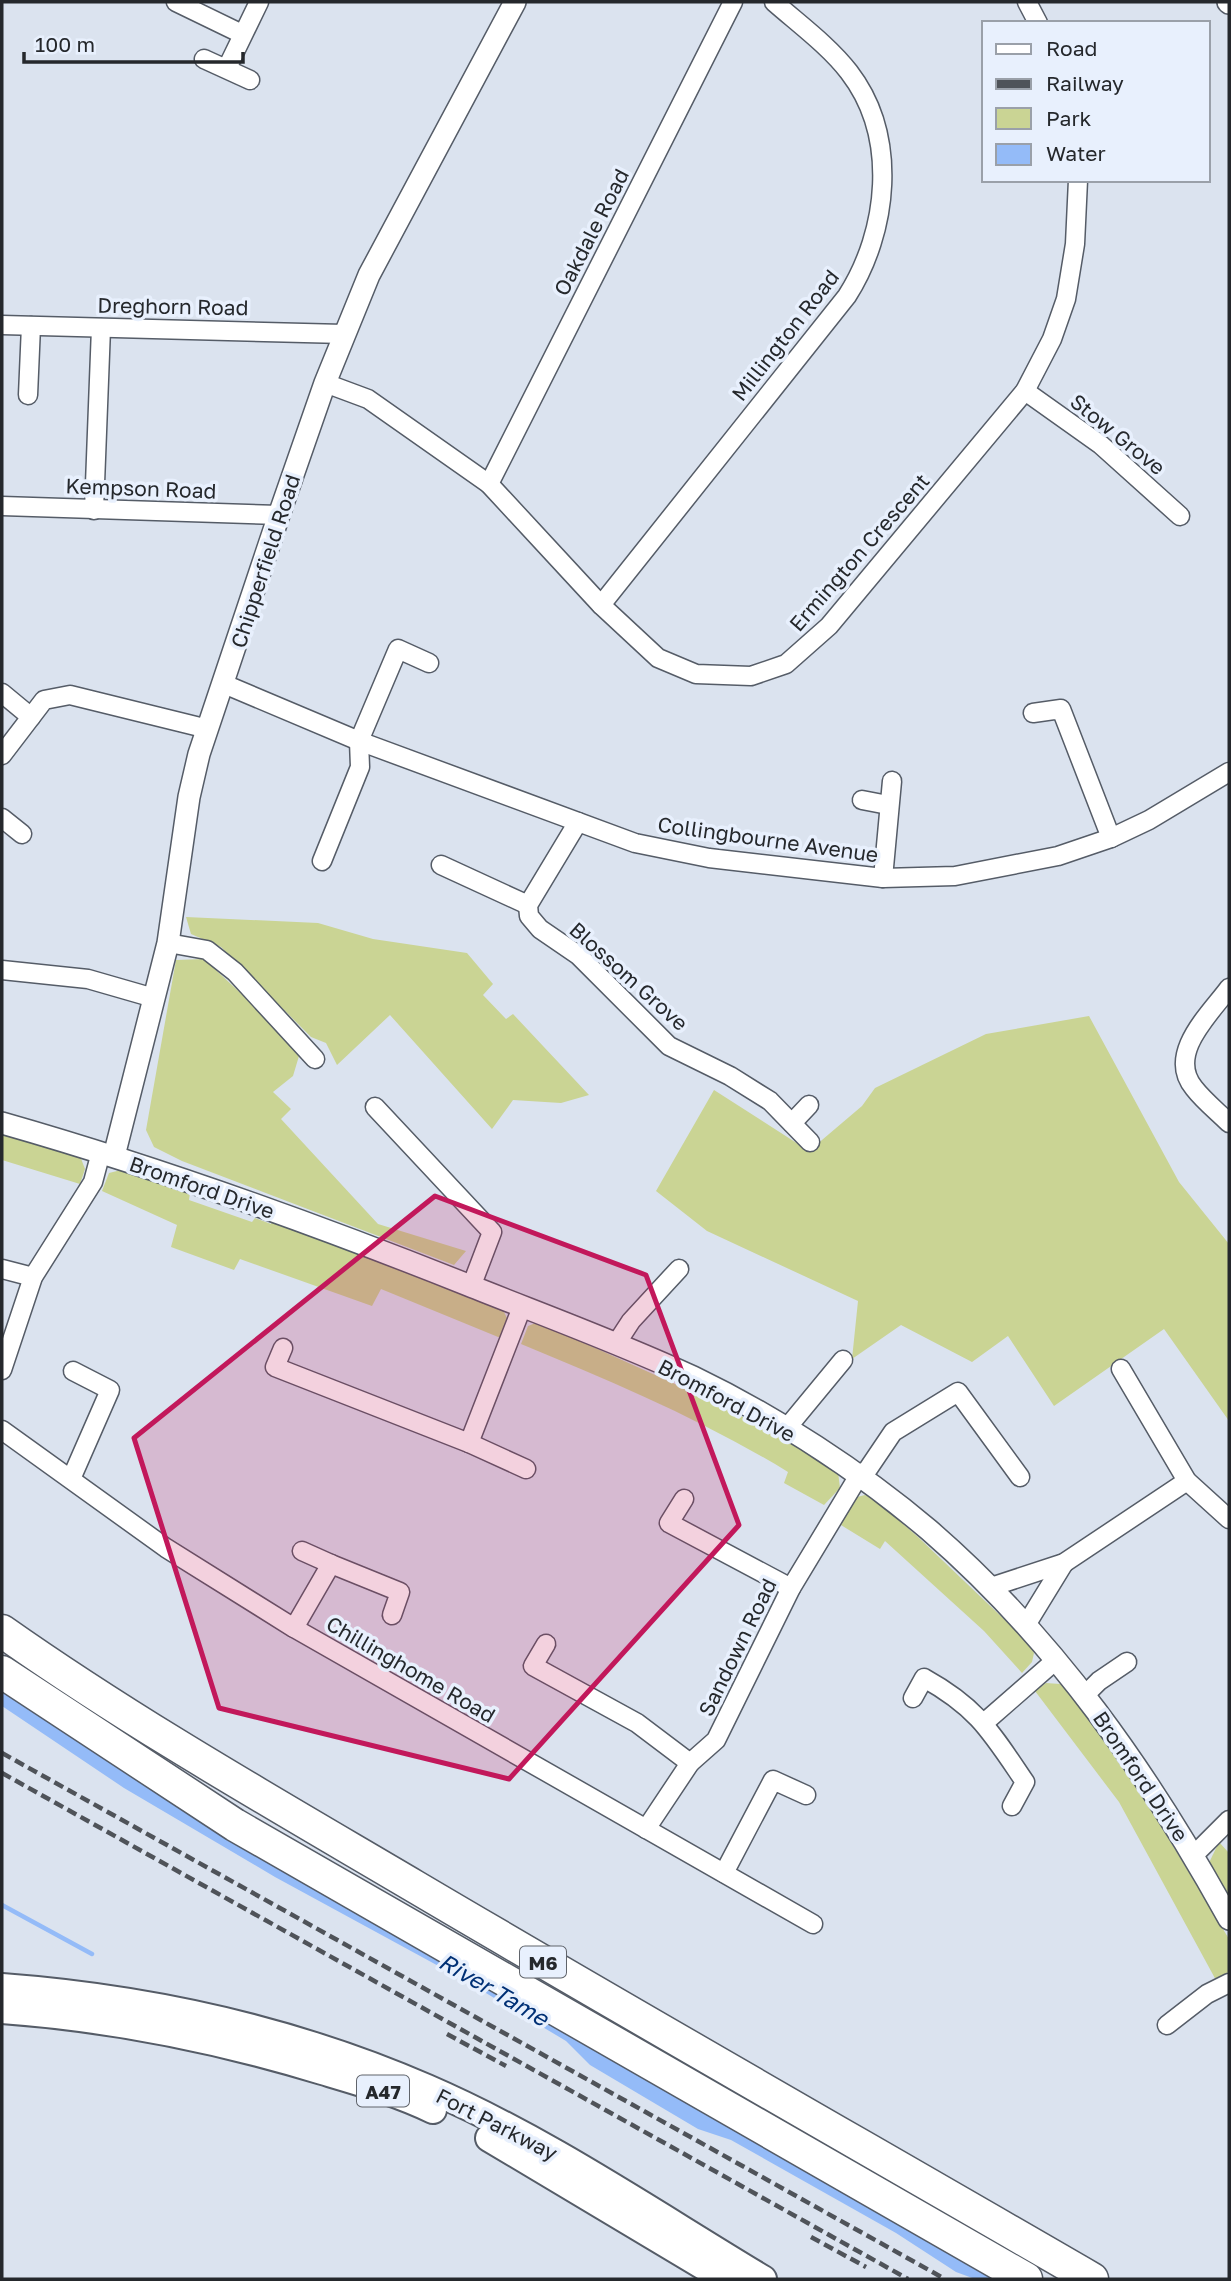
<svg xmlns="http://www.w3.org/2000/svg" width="1231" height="2281" viewBox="0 0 1231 2281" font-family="'Golos Text',sans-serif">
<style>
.green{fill:#cad494}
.water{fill:#94bbf8}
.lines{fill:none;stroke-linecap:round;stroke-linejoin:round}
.stream{stroke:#94bbf8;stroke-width:4.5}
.minor-casing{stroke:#555c67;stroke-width:21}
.tertiary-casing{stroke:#555c67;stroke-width:24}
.primary-casing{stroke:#555c67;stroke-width:30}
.motorway-casing{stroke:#555c67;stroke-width:35}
.minor{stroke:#fff;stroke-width:18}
.tertiary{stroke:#fff;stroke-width:21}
.primary{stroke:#fff;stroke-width:26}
.motorway{stroke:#fff;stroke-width:32}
.rail{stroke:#4f5359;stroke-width:4.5;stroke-dasharray:10 5;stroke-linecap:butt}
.marked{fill:#c2185b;fill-opacity:0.2;stroke:#c2185b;stroke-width:5;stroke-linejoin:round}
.labels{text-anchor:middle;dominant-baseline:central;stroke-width:7;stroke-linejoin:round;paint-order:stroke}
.shield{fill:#e8f0fd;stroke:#60646b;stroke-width:2}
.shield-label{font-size:19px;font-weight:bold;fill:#25282c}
.street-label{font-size:21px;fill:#25282c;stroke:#e8f0fd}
.water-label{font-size:23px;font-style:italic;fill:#003075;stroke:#e8f0fd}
</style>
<rect width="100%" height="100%" fill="#dbe3ef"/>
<!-- green -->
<g class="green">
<path d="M186,917L318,923L373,939L467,953L493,984L483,995L506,1019L513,1014L589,1095L561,1103L513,1100L492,1129L390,1015L337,1065L326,1043L311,1037L221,947L191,934Z"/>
<path d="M204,959L247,999L299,1056L293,1076L273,1092L291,1109L281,1119L378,1224L466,1251L454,1265L182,1161L154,1147L146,1130L176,960Z"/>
<path d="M1089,1016L1179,1182L1229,1244V1421L1164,1329L1054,1406L1008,1336L972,1362L901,1325L852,1359L858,1301L707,1231L656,1191L714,1090L809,1151L862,1106L875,1088L986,1034Z"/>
<path d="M2,1132L80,1156L85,1169L80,1184L2,1160Z"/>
<path d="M121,1170L190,1193L189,1200L252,1222L255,1218L271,1224L272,1221L502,1308L507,1318L503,1339L381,1289L372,1306L240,1259L234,1270L171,1247L177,1225L102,1191L109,1173Z"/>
<path d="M538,1322L717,1403L831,1464L838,1472L840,1488L824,1505L784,1483L788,1472C703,1420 613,1382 521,1344L528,1326Z"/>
<path d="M865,1495L875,1499L918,1537L1027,1641L1034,1653L1032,1662L1022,1673L984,1631L885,1541L880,1549L836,1522L853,1498Z"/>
<path d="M1046,1683L1060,1684L1080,1703L1137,1786L1229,1939V1971L1217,1982L1119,1802L1035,1691Z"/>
<path d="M1219,1842L1229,1853V1901L1207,1867Z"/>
</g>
<!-- water -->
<path class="water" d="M2,1666L1016,2279H975L956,2272L896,2233L731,2140L698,2129L590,2065L566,2041L466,1981L275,1877L124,1788L2,1706Z"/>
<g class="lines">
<!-- stream -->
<path class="stream" d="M2,1905L92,1954"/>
<!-- minor casing -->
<g class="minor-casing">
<g id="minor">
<path d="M176,2L242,34"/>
<path d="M1027,2L1038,23"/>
<path d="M204,59L250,80"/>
<path d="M227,68L259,2"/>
<path d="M2,325L344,334"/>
<path d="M325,383L368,399L489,484L601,605L658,658L696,674L751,676L786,664L829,626L1025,391L1052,339L1066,299L1075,244L1078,180"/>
<path d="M1025,391L1101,445L1180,516"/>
<path d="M28,395L31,326"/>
<path d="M489,484L733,2"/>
<path d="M2,506L279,515"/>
<path d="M94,510L101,328"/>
<path d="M601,605L847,296C888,232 899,137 849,72C829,46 799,24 774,2"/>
<path d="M224,684L359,741L635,843L709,858L883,878L955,876L1058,856L1111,838L1149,820L1229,772"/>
<path d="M2,693L31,717"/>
<path d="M1033,713L1061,709L1111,838"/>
<path d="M2,755L44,700L70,695L208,729"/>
<path d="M862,800L888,805"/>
<path d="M2,818L22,834"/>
<path d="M578,822L528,905L529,916L540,929L578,955L669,1046L730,1076L770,1101L810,1142"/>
<path d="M322,861L360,767L359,741L398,649L429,663"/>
<path d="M441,865L528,905"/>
<path d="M883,878L892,781"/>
<path d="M168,943L207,950L235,972L315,1059"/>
<path d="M2,970L88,979L154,998"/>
<path d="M1229,988C1210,1014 1166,1054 1194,1088C1204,1101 1218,1112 1229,1123"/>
<path d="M375,1107L492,1232L471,1287"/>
<path d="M792,1123L809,1105"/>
<path d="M2,1269L33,1277"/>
<path d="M616,1344L631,1321L679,1269"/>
<path d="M283,1348L275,1367L469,1443L526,1469"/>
<path d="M1121,1369L1187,1481L1229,1519"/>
<path d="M2,1370L33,1277L93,1182L101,1152"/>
<path d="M786,1429L843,1360"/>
<path d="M2,1430L166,1548L294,1628L813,1924"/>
<path d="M469,1443L522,1307"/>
<path d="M71,1479L110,1390L73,1371"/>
<path d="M684,1499L669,1523L791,1588"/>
<path d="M302,1551L331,1564"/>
<path d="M991,1587L1064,1563L1187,1481"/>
<path d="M1026,1625L1064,1563"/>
<path d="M294,1628L331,1564L400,1592L392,1615"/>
<path d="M546,1644L533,1666L637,1723L690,1763"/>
<path d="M1085,1695L1099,1681L1127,1662"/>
<path d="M913,1698L924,1678C978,1708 991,1732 1025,1782L1012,1806"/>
<path d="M985,1722L1056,1660"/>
<path d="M646,1829L690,1763L716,1740L791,1588L858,1477L868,1469L893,1432L958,1392L1020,1477"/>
<path d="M1194,1855L1229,1820"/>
<path d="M724,1873L773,1780L806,1795"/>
<path d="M1167,2025L1207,1994L1229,1983"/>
</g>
</g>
<!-- tertiary casing -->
<g class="tertiary-casing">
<g id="tertiary">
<path d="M1228,2L1229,3"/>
<path d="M2,1123C160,1168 315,1224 468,1285C543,1315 620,1343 693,1377C776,1417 859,1471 929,1530C1055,1639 1149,1774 1229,1919"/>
<path d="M114,1156L168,943L189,797L199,754L279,515L325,383L369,275L515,2"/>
</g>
</g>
<!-- primary casing -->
<g class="primary-casing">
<g id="primary">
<path d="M2,1987C149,1998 291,2029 427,2088C545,2139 653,2213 763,2279"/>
<path d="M2,2010C111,2018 217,2039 322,2071C359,2082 398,2093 433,2110"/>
<path d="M489,2138L725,2279"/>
</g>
</g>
<!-- motorway casing -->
<g class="motorway-casing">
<g id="motorway">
<path d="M2,1631C134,1724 275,1804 414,1886C639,2019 866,2148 1092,2279"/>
<path d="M2,1672L235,1825L1026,2279"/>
</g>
</g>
<!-- minor -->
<use href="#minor" class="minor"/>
<!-- tertiary -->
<use href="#tertiary" class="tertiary"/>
<!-- primary -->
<use href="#primary" class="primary"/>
<!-- motorway -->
<use href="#motorway" class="motorway"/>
<!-- rail -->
<g class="rail">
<path d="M2,1753L945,2279"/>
<path d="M2,1773L908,2279"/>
<path d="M447,2034L506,2066"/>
<path d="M811,2237L866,2267"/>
</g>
</g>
<!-- marked area -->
<path class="marked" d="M435,1196L646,1275L739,1525L509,1779L219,1708L134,1438Z"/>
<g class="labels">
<!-- shield labels -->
<g class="shield">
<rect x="520" y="1946.5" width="46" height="31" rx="5"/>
<rect x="357" y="2075.5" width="52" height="31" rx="5"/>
</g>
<g class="shield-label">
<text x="543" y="1962">M6</text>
<text x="383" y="2091">A47</text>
</g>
<!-- street labels -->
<g class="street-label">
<text transform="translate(591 232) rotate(-63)">Oakdale Road</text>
<text transform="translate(173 306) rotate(1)">Dreghorn Road</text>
<text transform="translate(785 335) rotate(-52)">Millington Road</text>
<text transform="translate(1118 434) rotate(39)">Stow Grove</text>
<text transform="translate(141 488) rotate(2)">Kempson Road</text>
<text transform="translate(859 552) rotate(-49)">Ermington Crescent</text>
<text transform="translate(265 561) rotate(-72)">Chipperfield Road</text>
<text transform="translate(768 839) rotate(8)">Collingbourne Avenue</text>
<text transform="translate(629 976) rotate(42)">Blossom Grove</text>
<text transform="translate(202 1187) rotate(19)">Bromford Drive</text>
<text transform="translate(727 1400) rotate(28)">Bromford Drive</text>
<text transform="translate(737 1647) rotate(-64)">Sandown Road</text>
<text transform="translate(411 1669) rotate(30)">Chillinghome Road</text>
<text transform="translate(1141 1776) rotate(56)">Bromford Drive</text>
<text transform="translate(497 2124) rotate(27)">Fort Parkway</text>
</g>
<!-- water labels -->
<g class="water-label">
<text transform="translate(494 1989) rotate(30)">River Tame</text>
</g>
</g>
<!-- border -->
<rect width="1231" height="2281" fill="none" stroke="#25282c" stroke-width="7"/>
<!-- legend -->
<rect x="982" y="21" width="228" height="161" fill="#e8f0fd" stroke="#9aa0a9" stroke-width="2"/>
<rect x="996" y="44" width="35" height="10" fill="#ffffff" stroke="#9aa0a9" stroke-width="2"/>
<text x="1046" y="56" font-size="21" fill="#25282c">Road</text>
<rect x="996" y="79" width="35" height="10" fill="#4f5359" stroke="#9aa0a9" stroke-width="2"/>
<text x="1046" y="91" font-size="21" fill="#25282c">Railway</text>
<rect x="996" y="108" width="35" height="21" fill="#cad494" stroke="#9aa0a9" stroke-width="2"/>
<text x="1046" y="126" font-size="21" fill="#25282c">Park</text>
<rect x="996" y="144" width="35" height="21" fill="#94bbf8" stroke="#9aa0a9" stroke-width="2"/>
<text x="1046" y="161" font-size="21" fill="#25282c">Water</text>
<!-- scale -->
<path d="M24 52v10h219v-10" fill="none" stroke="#25282c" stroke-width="3.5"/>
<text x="35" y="52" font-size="21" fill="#25282c" stroke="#e8f0fd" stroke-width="5" paint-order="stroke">100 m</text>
</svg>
